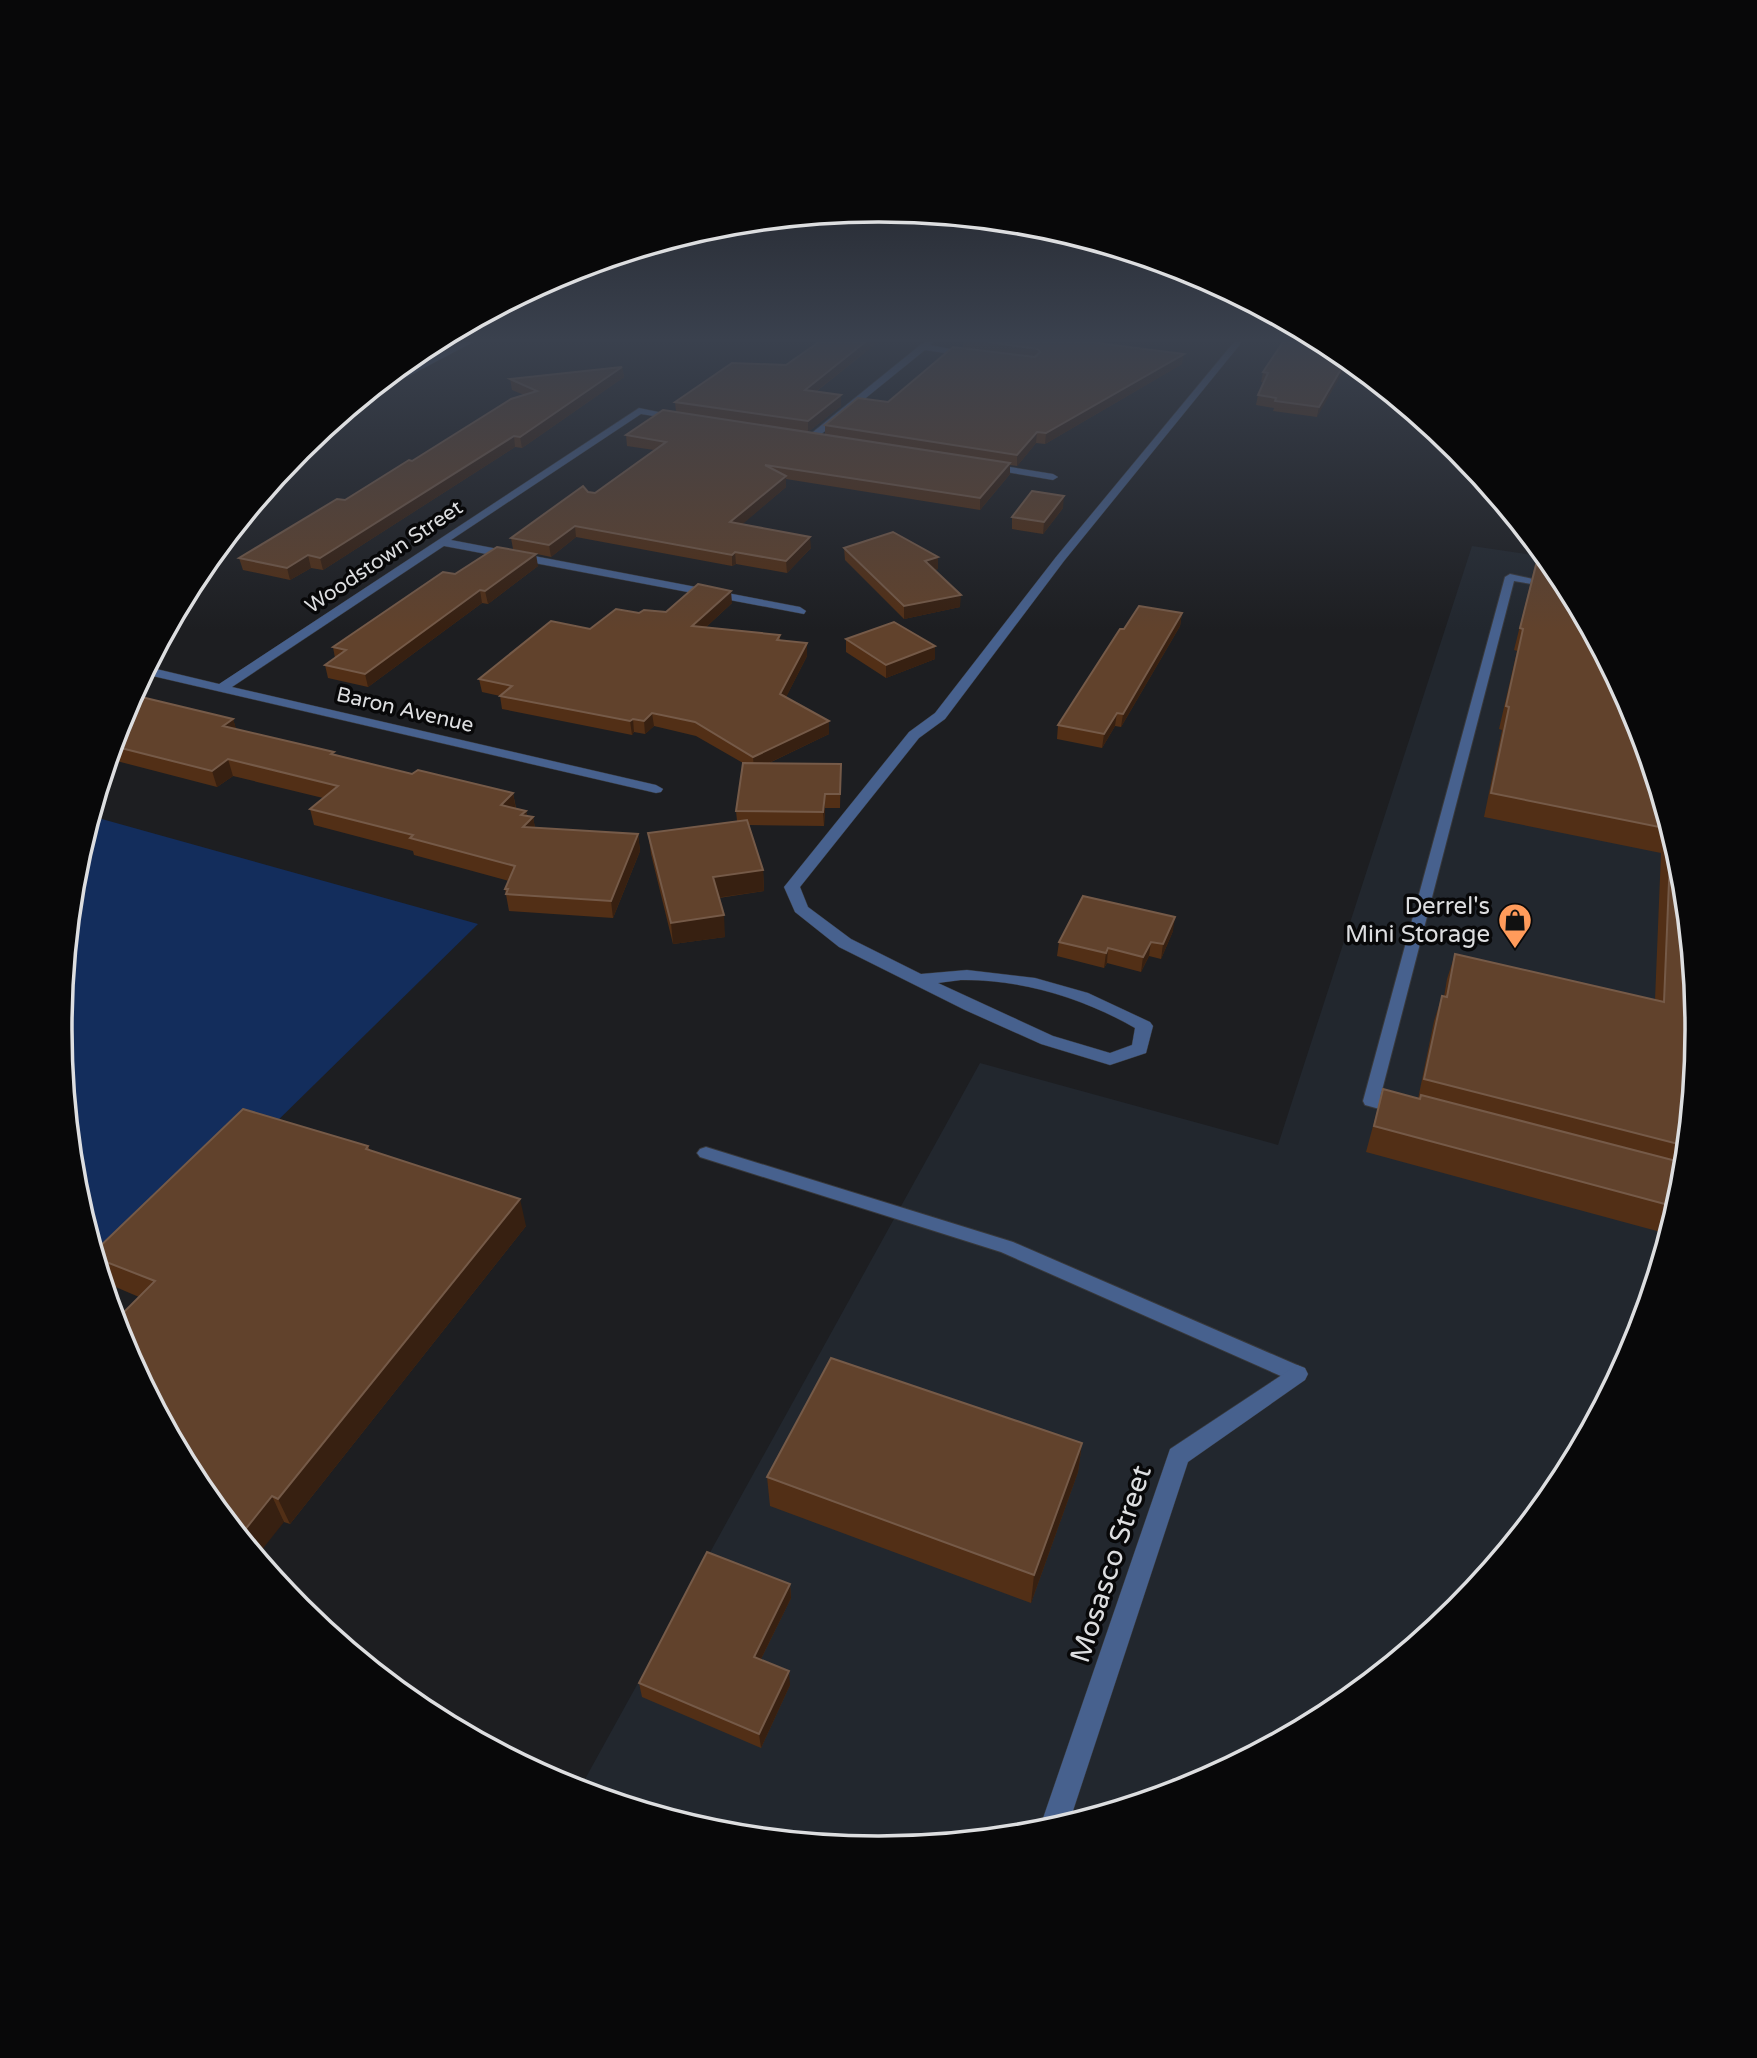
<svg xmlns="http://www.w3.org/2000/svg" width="1757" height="2058" viewBox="0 0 1757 2058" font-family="'Varela Round',sans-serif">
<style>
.built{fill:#22272e}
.green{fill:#132d5c}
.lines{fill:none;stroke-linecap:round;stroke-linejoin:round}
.lane-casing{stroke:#38393c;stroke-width:2}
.street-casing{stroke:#38393c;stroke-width:1}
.secondary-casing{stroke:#38393c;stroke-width:19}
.lane{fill:#47618e;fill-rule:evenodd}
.street{fill:#47618e;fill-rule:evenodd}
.secondary{stroke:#5d87cf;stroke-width:18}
.wall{fill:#522f16}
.shaded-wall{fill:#372011}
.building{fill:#61422c;stroke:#755a48;stroke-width:2}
.labels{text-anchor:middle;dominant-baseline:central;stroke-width:7;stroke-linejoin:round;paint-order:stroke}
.far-street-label{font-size:21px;fill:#dddee0;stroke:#080809}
.poi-label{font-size:24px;fill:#dddee0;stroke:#080809;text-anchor:end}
.near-street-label{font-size:28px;fill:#dddee0;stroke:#080809}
.rim{fill:none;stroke:#dddee0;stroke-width:3.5}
</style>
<rect width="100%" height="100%" fill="#1d1e21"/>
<!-- built -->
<path class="built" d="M1472,546L1546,557L1682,870V1189L1635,1343L1559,1484L1457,1608L1333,1710L1192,1786L1038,1832L878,1848L718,1832L579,1790L980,1063L1278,1145Z"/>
<!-- green -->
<path class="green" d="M91,816L478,924L106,1289L75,1188L60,1029L75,869Z"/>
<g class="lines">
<!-- lane casing -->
<g class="lane-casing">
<g id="lane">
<path d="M1510,574L1555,584L1550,587L1514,581L1380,1098L1404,1104L1406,1108L1398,1114L1365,1105L1363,1101L1505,577Z"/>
<path d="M706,1147L1013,1242L1304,1368L1307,1374L1304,1380L1297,1382L1290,1380L1001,1252L700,1157L697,1153L700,1149Z"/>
</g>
</g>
<!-- street casing -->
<g class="street-casing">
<g id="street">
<path d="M463,342H473L369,397H364L379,385Z"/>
<path d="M924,342H933L930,345L975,354L971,357L925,350L814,440H808V436Z"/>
<path d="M1234,342H1242L1064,561L945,719L919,738L800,887L808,907L851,939L921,974L967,970L1035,978L1088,993L1150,1022L1153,1026L1146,1053L1110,1065L1041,1044L965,1010L839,947L795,912L784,887L909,732L935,713L1056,557ZM961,980C1021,979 1083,998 1135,1028L1132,1045L1110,1053L1053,1036L938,983Z"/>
<path d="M639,408L683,417L678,420L641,414L451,540L800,607L806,611L804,614L444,546L232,687L656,785L663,789L661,792L656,793L144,674L148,667L219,684Z"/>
<path d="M986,463L1053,474L1058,477L1053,480L982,468V464Z"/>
<path d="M1297,1365L1305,1368L1308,1374L1305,1380L1188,1462L1069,1823L1042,1831L1040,1827L1170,1449Z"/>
</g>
</g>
<!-- secondary casing -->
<g class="secondary-casing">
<path id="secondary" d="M1316,342L1323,343"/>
</g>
<!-- lane -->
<use href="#lane" class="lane"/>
<!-- street -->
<use href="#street" class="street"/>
<!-- secondary -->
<use href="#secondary" class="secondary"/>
</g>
<!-- wall -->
<g class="wall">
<path d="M819,342H878L817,391L841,395V406L808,432L825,435V425L888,402L963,348V342H1107L1105,344L1182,364L1045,444L1036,443L1017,466L1010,465V474L980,510L786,479V487L742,524L811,548L787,573L736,564L732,566L576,537L551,557L513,549L511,538L588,492L595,493L654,450L627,446L626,435L676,412L675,402L786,365Z"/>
<path d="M1315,343L1334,348L1317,417L1273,411L1274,408L1256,405L1258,395L1263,382H1261L1263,372Z"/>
<path d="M622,367L624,377L522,448L515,447L323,570L311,568L290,580L243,570L239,558L345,500L524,395L512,390L510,379Z"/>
<path d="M1063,508L1043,534L1012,529V517Z"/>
<path d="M844,548L938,569L934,570L960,607L904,619L845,560Z"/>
<path d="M1539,549L1560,574L1635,716L1682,870L1698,1029L1682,1189L1668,1234L1366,1152L1383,1089L1418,1099L1434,1021L1442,996L1444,997L1447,979L1455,954L1655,1000L1661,853L1484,817L1502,730L1499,729L1517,651L1514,650Z"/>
<path d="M538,566L488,604L482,603L368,687L328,678L325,665L335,658L333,647L455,574Z"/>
<path d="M732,603L705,628L780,635V640L807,643V656L786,697L829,721V734L767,764H841L840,808H825L824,826L749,825L763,870L764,891L719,898L725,937L673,944L651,854L648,833L737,821L736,811L743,763L696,736L654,726L645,734L634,732L632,735L502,709L500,696L482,692L479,679L590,629L639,613L666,612Z"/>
<path d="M1182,613L1180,626L1121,727L1115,726L1102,748L1057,739L1058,725L1124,629Z"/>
<path d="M846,639L935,659L886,678L846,652Z"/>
<path d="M122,715L233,719L236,729L412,774L513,793L516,808L526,811L527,816L533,817L535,828L638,834L640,851L613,918L509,911L505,889L509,881L414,855L413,851L314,825L310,809L323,798L233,776L217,787L109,759Z"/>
<path d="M1173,931L1161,959L1149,956L1141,972L1107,963L1104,968L1057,956L1059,942Z"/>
<path d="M368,1146L370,1150L526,1226L290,1524L284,1522L139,1297L104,1282L94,1252Z"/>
<path d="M1082,1443L1078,1472L1031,1603L770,1506L767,1477Z"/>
<path d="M790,1584L791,1598L761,1659L790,1685L761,1748L642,1697L639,1683Z"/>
</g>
<!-- shaded-wall -->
<g class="shaded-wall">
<path d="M865,342H878L805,400V390Z"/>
<path d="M1184,354L1182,364L1045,444L1046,433Z"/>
<path d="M1347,359L1349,361L1317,417L1319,407Z"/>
<path d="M622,367L624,377L522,448L520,437Z"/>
<path d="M841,395V406L808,432V421Z"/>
<path d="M1037,432L1036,443L1017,466V455Z"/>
<path d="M514,436L515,447L323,570L320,558Z"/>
<path d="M1010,463V474L980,510V498Z"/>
<path d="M786,476V487L731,534L730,522Z"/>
<path d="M1064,496L1063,508L1043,534L1044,522Z"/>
<path d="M575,526L576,537L551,557L549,545Z"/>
<path d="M810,537L811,548L787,573L786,561Z"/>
<path d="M735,552L736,564L732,566V555Z"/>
<path d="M536,554L538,566L488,604L485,591Z"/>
<path d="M308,555L311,568L290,580L287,568Z"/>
<path d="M938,557V569L924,573L925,561Z"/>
<path d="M480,590L482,603L368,687L365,674Z"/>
<path d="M731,591L732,603L693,639L692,626Z"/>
<path d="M961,595L960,607L904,619V606Z"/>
<path d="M1182,613L1180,626L1121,727L1123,714Z"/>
<path d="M807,643V656L781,707L780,694Z"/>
<path d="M935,646V659L886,678V665Z"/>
<path d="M652,713L654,726L645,734L644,721Z"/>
<path d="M1117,713L1115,726L1102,748L1104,734Z"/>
<path d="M233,719L238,735L223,726Z"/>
<path d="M633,719L634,732L632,735L630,721Z"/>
<path d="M829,721V734L754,770L753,757Z"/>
<path d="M228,759L233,776L217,787L212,771Z"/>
<path d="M513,793L516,810L501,805Z"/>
<path d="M825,794V808L824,826L823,812Z"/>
<path d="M526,811L528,823L533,817L536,834L524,827L521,815Z"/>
<path d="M638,834L640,851L613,918L611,901Z"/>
<path d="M763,870L764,891L715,898L713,877Z"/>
<path d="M724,915L725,937L673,944L671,923Z"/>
<path d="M1175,917L1173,931L1161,959L1163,944Z"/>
<path d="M1151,942L1149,956L1141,972L1143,957Z"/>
<path d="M1108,948L1107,963L1104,968L1106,953Z"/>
<path d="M520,1199L526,1226L290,1524L278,1499Z"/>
<path d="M1082,1443L1078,1472L1031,1603L1034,1575Z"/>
<path d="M272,1496L284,1522L257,1556L240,1536Z"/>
<path d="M790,1584L791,1598L755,1671L754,1657Z"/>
<path d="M789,1671L790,1685L761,1748L759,1734Z"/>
</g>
<!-- building -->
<g class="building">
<path d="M819,342H865L805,390L841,395L808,421L675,402L732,363L786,365Z"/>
<path d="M988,342H1099L1098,343L1184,354L1046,433L1037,432L1017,455L825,425L858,398L888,402L953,347L1035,357L1040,352L1038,349Z"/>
<path d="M1283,342H1313L1315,343H1325L1334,348L1347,359L1319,407L1275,401L1276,398L1258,395L1268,373L1263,372Z"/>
<path d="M622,367L520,437L514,436L320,558L308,555L287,568L239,558L337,499L345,500L409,460L412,461L511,399L537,391L510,379Z"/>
<path d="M663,410L1010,463L980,498L765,465L786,476L730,522L810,537L786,561L735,552L732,555L575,526L549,545L511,538L583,486L588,492L595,493L666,442L626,435Z"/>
<path d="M1032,491L1064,496L1044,522L1012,517Z"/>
<path d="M893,532L938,557L925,561L961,595L904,606L844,548Z"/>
<path d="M497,547L536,554L485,591L480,590L365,674L325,665L346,650L333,647L443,572L455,574Z"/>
<path d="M1536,565L1554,568L1560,574L1635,716L1669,829L1491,793L1509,707L1506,706L1523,629L1520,628Z"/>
<path d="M698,584L731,591L692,626L780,635L777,640L807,643L780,694L829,721L753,757L695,722L652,713L644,721L633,719L630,721L500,696L512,686L479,679L551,621L590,629L616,609L639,613L644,610L666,612Z"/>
<path d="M1139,606L1182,613L1123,714L1117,713L1104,734L1058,725L1120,629H1124Z"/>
<path d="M894,622L935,646L886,665L846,639Z"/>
<path d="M133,695L233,719L223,726L334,752L331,754L412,774L418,770L513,793L501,805L526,811L521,815L533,817L523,827L638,834L611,901L506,894L508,889H505L515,866L410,838L413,835L310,809L338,786L228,759L212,771L113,746L122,715Z"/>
<path d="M743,763L841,764L840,794H825L823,812L736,811Z"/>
<path d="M747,820L763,870L713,877L724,915L671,923L648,833Z"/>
<path d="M1671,833L1682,870L1698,1029L1686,1146L1424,1079L1442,996L1447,997L1455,954L1664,1002Z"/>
<path d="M1083,896L1175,917L1163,944L1151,942L1143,957L1108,948L1106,953L1059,942Z"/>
<path d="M1383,1089L1420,1099L1421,1095L1684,1163L1682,1189L1676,1207L1374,1126Z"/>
<path d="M243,1109L368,1146L366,1149L520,1199L278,1499L272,1496L240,1536L197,1484L122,1342L115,1321L155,1281L96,1258L94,1252Z"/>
<path d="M831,1358L1082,1443L1034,1575L767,1477Z"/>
<path d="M707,1552L790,1584L754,1657L789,1671L759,1734L639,1683Z"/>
</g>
<!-- sky -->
<linearGradient id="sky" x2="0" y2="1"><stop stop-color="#101012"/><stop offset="0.54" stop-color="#3a414e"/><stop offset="1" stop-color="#3a414e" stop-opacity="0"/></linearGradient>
<rect width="1757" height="630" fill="url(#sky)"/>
<!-- icons -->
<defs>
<g id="shop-pin" transform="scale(1.75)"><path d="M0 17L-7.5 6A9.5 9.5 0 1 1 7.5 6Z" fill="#ff9b5b" stroke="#080809"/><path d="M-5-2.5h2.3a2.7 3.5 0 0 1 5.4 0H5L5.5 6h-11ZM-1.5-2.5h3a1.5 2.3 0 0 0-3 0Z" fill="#111"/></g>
</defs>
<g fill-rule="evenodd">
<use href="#shop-pin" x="1515" y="920"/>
</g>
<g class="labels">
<!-- far-street labels -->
<g class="far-street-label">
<text transform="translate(384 557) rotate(-34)">Woodstown Street</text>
<text transform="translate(405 710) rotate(13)">Baron Avenue</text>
</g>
<!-- poi labels -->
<g class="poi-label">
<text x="1490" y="906">Derrel's<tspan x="1490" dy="28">Mini Storage</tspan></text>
</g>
<!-- near-street labels -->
<g class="near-street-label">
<text transform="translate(1111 1564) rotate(-72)">Mosasco Street</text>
</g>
</g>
<!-- crop -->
<path d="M0 0H1757V2058H0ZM878 222H879A806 806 0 0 1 1685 1028V1030A806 806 0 0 1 879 1836H878A806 806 0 0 1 72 1030V1028A806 806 0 0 1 878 222Z" fill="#080809" fill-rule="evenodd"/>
<path class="rim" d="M878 222H879A806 806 0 0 1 1685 1028V1030A806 806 0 0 1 879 1836H878A806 806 0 0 1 72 1030V1028A806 806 0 0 1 878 222Z"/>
</svg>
